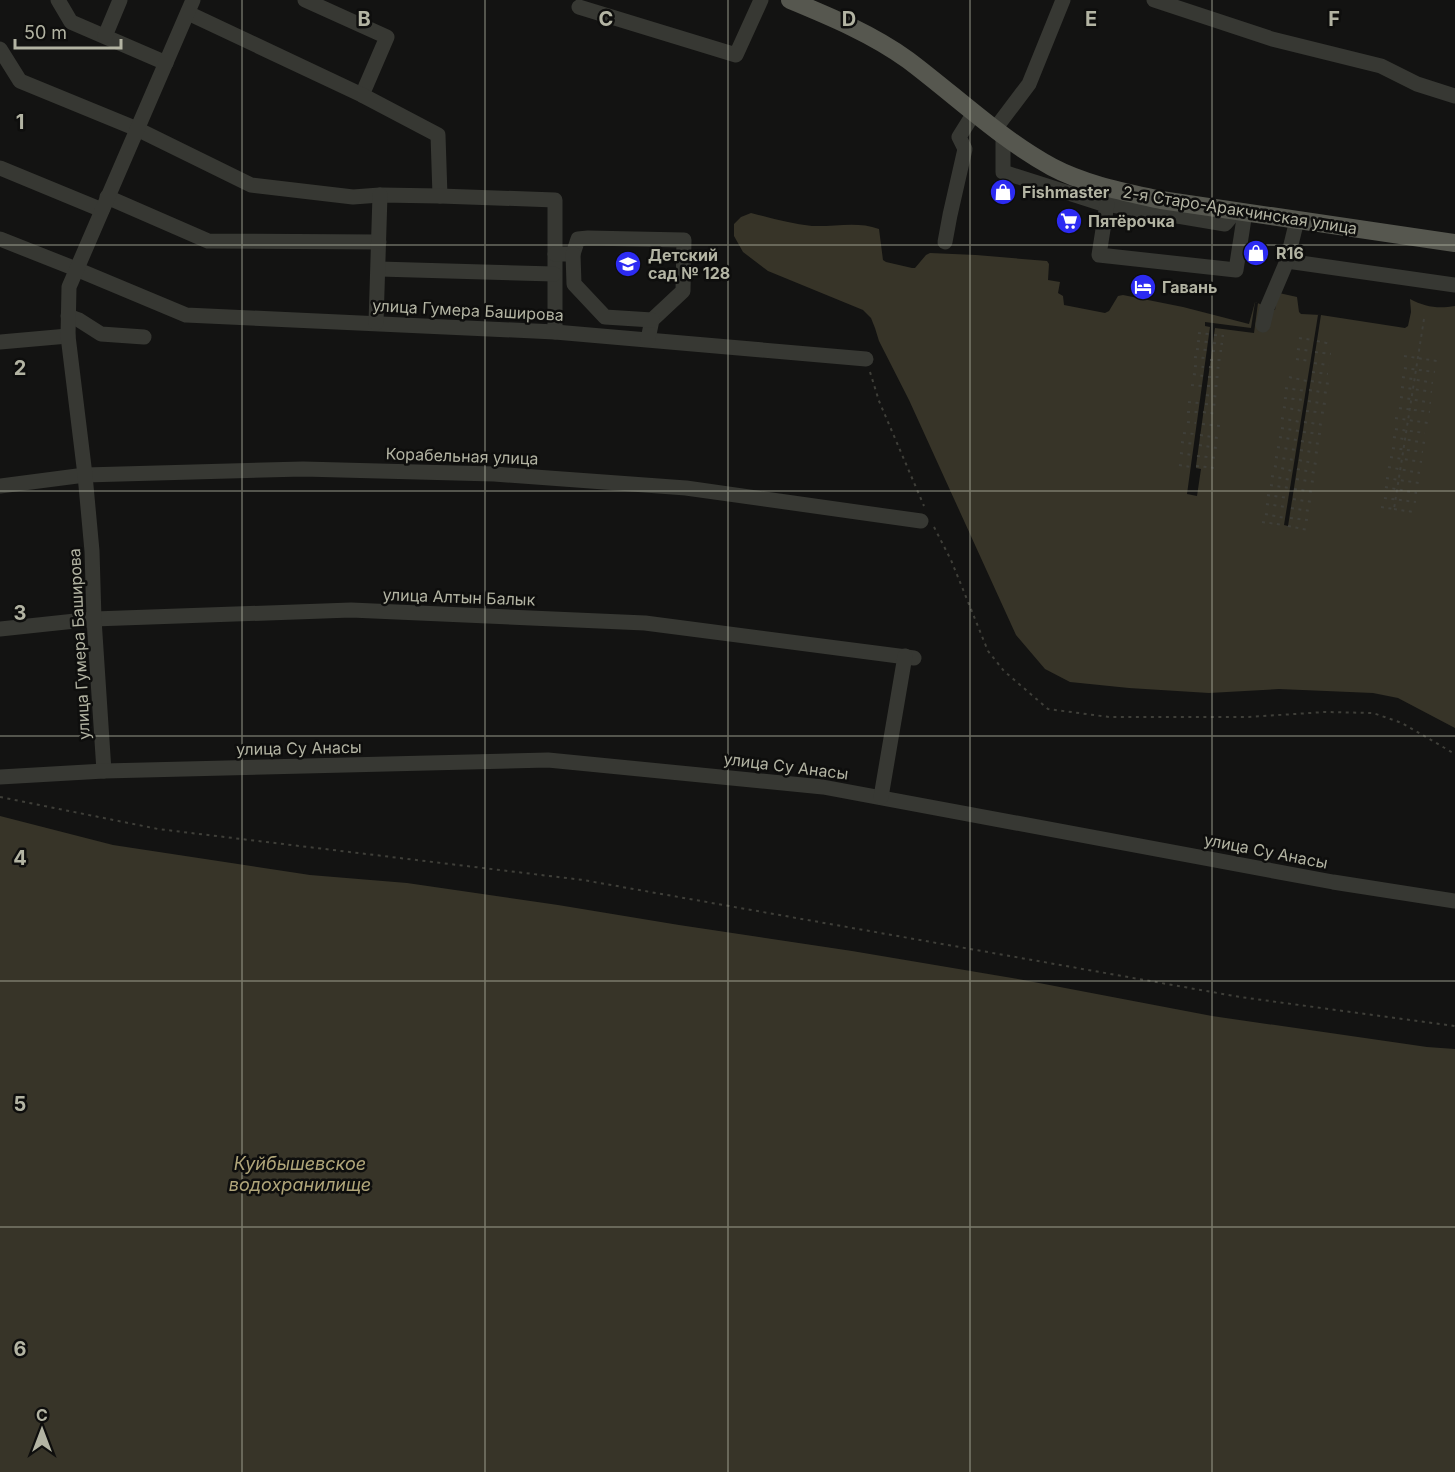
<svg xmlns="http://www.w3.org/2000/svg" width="1455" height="1472" viewBox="0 0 1455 1472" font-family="Inter,sans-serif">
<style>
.water{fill:#373428}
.pier{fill:#131312}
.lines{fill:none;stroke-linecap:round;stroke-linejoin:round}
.path{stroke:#3f3f39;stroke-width:2;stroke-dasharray:3 4.5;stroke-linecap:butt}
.minor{stroke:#373833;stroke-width:15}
.major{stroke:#56574f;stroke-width:18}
.grid{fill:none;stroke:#b3b4a3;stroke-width:1.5;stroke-opacity:0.55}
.labels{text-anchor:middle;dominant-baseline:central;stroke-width:5;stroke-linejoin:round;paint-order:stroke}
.poi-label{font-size:16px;font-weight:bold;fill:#b3b4a3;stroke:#0e0e0d;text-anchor:start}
.street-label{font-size:16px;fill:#b3b4a3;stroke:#0e0e0d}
.water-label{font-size:18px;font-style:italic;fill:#b0a579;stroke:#0e0e0d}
.grid-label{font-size:20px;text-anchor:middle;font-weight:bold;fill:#b3b4a3;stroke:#0e0e0d;stroke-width:5;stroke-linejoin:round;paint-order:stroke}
</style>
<rect width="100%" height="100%" fill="#131312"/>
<!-- water -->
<g class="water">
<path d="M751,213C771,218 791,224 812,226C835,227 857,221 879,229L883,260L886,262L912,268H915L926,255L930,253L976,255L1047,261L1049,264L1048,280L1060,282L1058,293L1063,296L1064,305L1105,313L1109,311L1118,296L1123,295L1183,307L1249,324L1255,302L1275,310L1277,295L1279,293L1297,297L1299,312L1301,314L1321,315L1405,328L1408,326L1411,312L1410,299C1425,307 1438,309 1455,306V728L1398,698L1373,693L1279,689L1209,693L1129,688L1070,682L1045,669L1016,635L909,400L879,341L875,328L871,318L863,310L768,271L743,252L734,236V224L741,217Z"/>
<path d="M0,816L113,845L310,875L407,883L558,905L679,925L852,951L1018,979L1212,1016L1427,1047L1455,1049V1472H0Z"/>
</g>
<!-- pier -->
<g class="pier">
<path d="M1255,302L1258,303L1254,333L1215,328L1196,466V468L1201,469L1197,496L1187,494L1210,327L1205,326V322L1251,328Z"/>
<path d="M1318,315H1321L1288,526L1284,525Z"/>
</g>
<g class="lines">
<!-- path -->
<g class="path">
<path d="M1198,333L1209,334"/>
<path d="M1214,335L1224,336"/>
<path d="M1299,338L1314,340"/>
<path d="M1197,341L1208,342"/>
<path d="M1317,341L1331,344"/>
<path d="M1213,343L1223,344"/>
<path d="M1196,349L1207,350"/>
<path d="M1297,349L1312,351"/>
<path d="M1212,351H1222"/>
<path d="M1315,352L1331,354"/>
<path d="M1404,356L1437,361"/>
<path d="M1194,357L1205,358"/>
<path d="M1296,359L1311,361"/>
<path d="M1210,360H1221"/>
<path d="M1314,363L1329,365"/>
<path d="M1194,366L1204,367"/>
<path d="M1209,367L1221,368"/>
<path d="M1404,368L1435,372"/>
<path d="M870,372L879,401L924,506"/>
<path d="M1312,372L1328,374"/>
<path d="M1193,374L1203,376"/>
<path d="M1208,377H1221"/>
<path d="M1289,377L1307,381"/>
<path d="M1402,377L1433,383"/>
<path d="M1311,381L1330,384"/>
<path d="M1191,385L1202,386"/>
<path d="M1207,386H1220"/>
<path d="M1401,387L1432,392"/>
<path d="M1285,388L1306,391"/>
<path d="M1309,390L1328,393"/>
<path d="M1206,395L1220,397"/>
<path d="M1400,397L1431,403"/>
<path d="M1284,398L1304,400"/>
<path d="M1308,401L1326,404"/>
<path d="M1188,402L1199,403"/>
<path d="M1205,404L1218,405"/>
<path d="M1283,407L1302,411"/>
<path d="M1399,408L1430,412"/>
<path d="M1306,411L1326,413"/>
<path d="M1187,412H1198"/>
<path d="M1203,412L1217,414"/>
<path d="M1281,418L1300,422"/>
<path d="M1395,418L1428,423"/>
<path d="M1187,422L1196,423"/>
<path d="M1304,422L1324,425"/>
<path d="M1202,424L1220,426"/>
<path d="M1281,428L1299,431"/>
<path d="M1395,429L1425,433"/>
<path d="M1303,432L1321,434"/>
<path d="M1183,433L1195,434"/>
<path d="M1200,435L1218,438"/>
<path d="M1279,437L1297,440"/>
<path d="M1393,437L1425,443"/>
<path d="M1301,441L1320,444"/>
<path d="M1181,442L1194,444"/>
<path d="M1199,445L1217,448"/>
<path d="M1277,447L1296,450"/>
<path d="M1392,448L1423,452"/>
<path d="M1300,450L1319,453"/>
<path d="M1180,453L1192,455"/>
<path d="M1197,456L1217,458"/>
<path d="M1275,457L1294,460"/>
<path d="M1390,457L1422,462"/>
<path d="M1299,460L1317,464"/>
<path d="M1179,465L1191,467"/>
<path d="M1196,466L1215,468"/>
<path d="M1274,466L1292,471"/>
<path d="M1388,467L1420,473"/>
<path d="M1297,469L1316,473"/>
<path d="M1271,476L1291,480"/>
<path d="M1386,478L1419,483"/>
<path d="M1296,479L1315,482"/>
<path d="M1270,485L1289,488"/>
<path d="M1385,487L1417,493"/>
<path d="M1294,489L1314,492"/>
<path d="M1267,495L1288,498"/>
<path d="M1384,498L1416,502"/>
<path d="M1293,499L1312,502"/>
<path d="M1266,504L1286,507"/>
<path d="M1381,507L1394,509L1424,319"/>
<path d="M1291,508L1310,511"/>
<path d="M1394,509L1413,512"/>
<path d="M1265,514L1285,518"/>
<path d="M1290,518L1308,520"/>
<path d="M1262,522L1284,525"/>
<path d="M1288,526L1308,530"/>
<path d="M934,527L951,560L988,651L1004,671L1048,709L1109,717H1249L1325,712L1373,713L1402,723L1455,754"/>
<path d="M0,797L158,829L583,880L1240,997L1455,1026"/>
</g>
<!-- minor -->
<g class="minor">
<path d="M58,0L71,22L166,63"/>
<path d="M305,0L387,37L362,95"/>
<path d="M1154,0L1272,39L1381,66L1417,84L1455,96"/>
<path d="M579,7L736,55L761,0"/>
<path d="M188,13L362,95L438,135L440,196"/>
<path d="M105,36L120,0"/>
<path d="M0,49L20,81L137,129L251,185L353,197L380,195L440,196L555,200V332"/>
<path d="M995,129L1029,84L1063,0"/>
<path d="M1003,135V172L1100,203L1225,224L1236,211"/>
<path d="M0,168L102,210"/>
<path d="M107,197L208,241L379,242"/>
<path d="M1107,204L1099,255L1236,270L1245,212"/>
<path d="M0,239L76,269L186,315L555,332L866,359"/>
<path d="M945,242L950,215L965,149L959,137L974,113"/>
<path d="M555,254H573L578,239L588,238L684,240L683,291L652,320L648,339"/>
<path d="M573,254L574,284L605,317L652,320"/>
<path d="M1287,261L1455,285"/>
<path d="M379,269L554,274"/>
<path d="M68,316L79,320L101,334L144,337"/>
<path d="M376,323L380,195"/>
<path d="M1263,325L1267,308L1287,261L1297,220"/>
<path d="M0,342L68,336"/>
<path d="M0,486L85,475L303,469L494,474L686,488L921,521"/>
<path d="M0,629L94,619L351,610L645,623L914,658"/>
<path d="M104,771L94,619L92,551L85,475L68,336L69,287L193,0"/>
<path d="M0,777L104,771L548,760L823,787L1333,882L1455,901"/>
<path d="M881,797L905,656"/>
</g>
<!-- major -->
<path class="major" d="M790,0C831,17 872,34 908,60C956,96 999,138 1052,167C1086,185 1125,192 1161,200L1455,243"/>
</g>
<!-- grid -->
<path class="grid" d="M242,0V1472M485,0V1472M728,0V1472M970,0V1472M1212,0V1472M0,245H1455M0,491H1455M0,736H1455M0,981H1455M0,1227H1455"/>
<!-- icons -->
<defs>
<g id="shop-disc" transform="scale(1.35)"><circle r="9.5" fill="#2c2bf2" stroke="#0e0e0d"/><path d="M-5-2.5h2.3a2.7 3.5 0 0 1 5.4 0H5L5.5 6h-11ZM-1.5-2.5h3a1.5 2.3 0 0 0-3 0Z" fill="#fff"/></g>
<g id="supermarket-disc" transform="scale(1.35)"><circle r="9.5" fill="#2c2bf2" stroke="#0e0e0d"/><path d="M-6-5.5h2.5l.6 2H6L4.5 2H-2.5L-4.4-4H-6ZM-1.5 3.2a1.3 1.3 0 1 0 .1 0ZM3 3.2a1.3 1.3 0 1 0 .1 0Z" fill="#fff"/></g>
<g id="school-disc" transform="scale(1.35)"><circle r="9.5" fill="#2c2bf2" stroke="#0e0e0d"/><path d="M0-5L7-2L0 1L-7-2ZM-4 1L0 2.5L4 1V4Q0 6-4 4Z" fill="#fff"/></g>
<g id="hotel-disc" transform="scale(1.35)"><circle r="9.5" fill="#2c2bf2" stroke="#0e0e0d"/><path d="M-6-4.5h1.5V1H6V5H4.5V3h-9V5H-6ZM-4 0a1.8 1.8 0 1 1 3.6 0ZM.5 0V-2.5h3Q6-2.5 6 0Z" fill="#fff"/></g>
</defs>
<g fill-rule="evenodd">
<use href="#shop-disc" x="1003" y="192"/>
<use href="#supermarket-disc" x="1069" y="221"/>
<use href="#shop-disc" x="1256" y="253"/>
<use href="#school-disc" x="628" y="264"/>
<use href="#hotel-disc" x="1143" y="287"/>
</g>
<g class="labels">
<!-- poi labels -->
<g class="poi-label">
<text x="1022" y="192">Fishmaster</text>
<text x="1088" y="221">Пятёрочка</text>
<text x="1276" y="253">R16</text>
<text x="648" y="255">Детский<tspan x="648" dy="18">сад № 128</tspan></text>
<text x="1162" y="287">Гавань</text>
</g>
<!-- street labels -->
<g class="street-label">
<text transform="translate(1240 210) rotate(9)">2-я Старо-Аракчинская улица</text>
<text transform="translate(468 310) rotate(3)">улица Гумера Баширова</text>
<text transform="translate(462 456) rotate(2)">Корабельная улица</text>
<text transform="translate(459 597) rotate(2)">улица Алтын Балык</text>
<text transform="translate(79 644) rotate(-93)">улица Гумера Баширова</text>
<text transform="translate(299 748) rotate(-1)">улица Су Анасы</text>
<text transform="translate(786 766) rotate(7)">улица Су Анасы</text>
<text transform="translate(1266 851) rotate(11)">улица Су Анасы</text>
</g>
<!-- water labels -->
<g class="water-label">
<text x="300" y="1163">Куйбышевское<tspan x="300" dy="21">водохранилище</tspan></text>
</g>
</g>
<g class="grid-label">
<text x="364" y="26">B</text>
<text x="606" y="26">C</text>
<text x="849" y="26">D</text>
<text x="1091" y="26">E</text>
<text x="1334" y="26">F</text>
<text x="20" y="129">1</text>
<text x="20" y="375">2</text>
<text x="20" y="620">3</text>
<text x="20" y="865">4</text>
<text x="20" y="1111">5</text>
<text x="20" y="1356">6</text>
</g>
<!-- north arrow -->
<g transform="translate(42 1430)" stroke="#0e0e0d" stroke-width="4.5" paint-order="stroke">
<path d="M0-4.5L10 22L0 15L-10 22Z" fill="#b3b4a3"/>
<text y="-9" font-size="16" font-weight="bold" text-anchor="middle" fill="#b3b4a3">С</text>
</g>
<!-- scale -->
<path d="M15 39v9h106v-9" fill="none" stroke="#b3b4a3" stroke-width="3"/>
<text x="24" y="39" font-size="18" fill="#b3b4a3" stroke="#0e0e0d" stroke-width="4.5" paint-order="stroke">50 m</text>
</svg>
